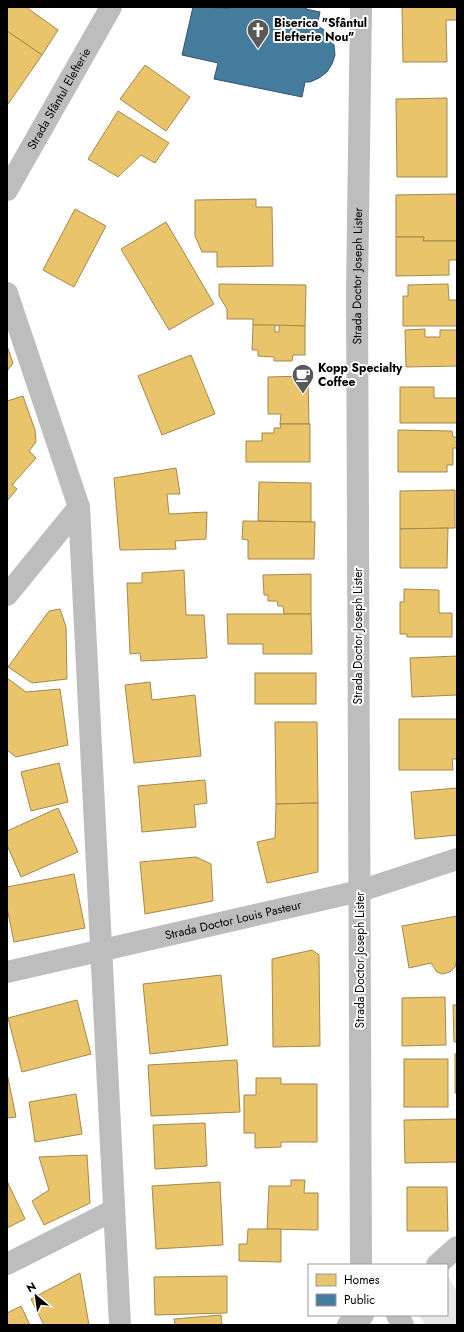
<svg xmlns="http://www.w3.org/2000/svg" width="464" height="1332" viewBox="0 0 464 1332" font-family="Jost,sans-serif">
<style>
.green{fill:#e8e8e8}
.homes{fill:#e9c46a;stroke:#a3894a}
.public{fill:#457b9d;stroke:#30566e}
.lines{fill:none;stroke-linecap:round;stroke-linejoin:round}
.minor{stroke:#bdbdbd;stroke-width:22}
.labels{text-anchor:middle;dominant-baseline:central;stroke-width:4;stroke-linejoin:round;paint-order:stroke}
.poi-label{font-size:12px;font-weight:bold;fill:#000;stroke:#fff;text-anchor:start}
.street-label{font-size:12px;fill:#000;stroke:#fff}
</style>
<rect width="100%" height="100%" fill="#fff"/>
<!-- green -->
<path class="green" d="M449,1278L457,1291V1325H425L419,1315H447V1279Z"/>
<!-- homes -->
<g class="homes">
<path d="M7,7H26L58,30L42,55L7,31Z"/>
<path d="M402,7H457V20H446L447,62H403Z"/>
<path d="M7,31L42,55L8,104L7,103Z"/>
<path d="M145,65L190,97L166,131L120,99Z"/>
<path d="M447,98V177H397L396,99Z"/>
<path d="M118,111L169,143L155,163L141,155L118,177L88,159Z"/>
<path d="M457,194V241H423L424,237H396V195Z"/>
<path d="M256,199V207H272L273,266L217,267V252H202L195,236V200Z"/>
<path d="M75,209L106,226L74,287L43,270Z"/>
<path d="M166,222L214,304L169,330L121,249Z"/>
<path d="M396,237H424L423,241H457V260H449V275L396,276Z"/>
<path d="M219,284L306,285L305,326L253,325V319H227V309L219,296Z"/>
<path d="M448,284L449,300H457V326H403V296H408V285Z"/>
<path d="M253,325H275V332H279V325L305,326V355H293L292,361H274V357L258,356V350H252Z"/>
<path d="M425,329V337H440V330H457V366L406,367L405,330Z"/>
<path d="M7,346L13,363L7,371Z"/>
<path d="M191,355L215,414L162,435L138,376Z"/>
<path d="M308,376L309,424H280L281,414H268V377Z"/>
<path d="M400,387H434V398H457V423H400Z"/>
<path d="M23,396L35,430L36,442L29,451L36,458L12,485L17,489L7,501V401Z"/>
<path d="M280,424H310V462H246V441H262V433H274V428H281Z"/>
<path d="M398,430L452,431L453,437H457V448H453V465H447V472H398Z"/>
<path d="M176,468L180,494H167L169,514L207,512L206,539L175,541L176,549L120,550L114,478Z"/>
<path d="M259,482L311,483V522L258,521Z"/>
<path d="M455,490V528L400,529V491Z"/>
<path d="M243,521L315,522L314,559H248V540L242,539Z"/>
<path d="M448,528L447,568H400V529Z"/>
<path d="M184,570L186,615H204L207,658L141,661L140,653L130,654L127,583H142V573Z"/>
<path d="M311,574V614H284L283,606H278L277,601H268V595H264L263,575Z"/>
<path d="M404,589L439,590V613H452V637H407V634H400V602H404Z"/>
<path d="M60,609L66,627L67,679L32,683L8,667L49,611Z"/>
<path d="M227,614H311L312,654H263V644H228Z"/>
<path d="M457,656V695L412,697L410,658Z"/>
<rect x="255" y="673" width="61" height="31"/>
<path d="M7,678L26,692L60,689L68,745L16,757L7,750Z"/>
<path d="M150,682L152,700L195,695L201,756L134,763L125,685Z"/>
<path d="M399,719H457V759H452L453,770H399Z"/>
<path d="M275,722H317L318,803L276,804Z"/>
<path d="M59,763L68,802L31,811L21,772Z"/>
<path d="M205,780L207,803L194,805L196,827L142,832L138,786Z"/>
<path d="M457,788V835L415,839L411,792Z"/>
<path d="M318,803V872L267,883L257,842L275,838L276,804Z"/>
<path d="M58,808L78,852L21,877L7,845V831Z"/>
<path d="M196,857L211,864L213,901L145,914L140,862Z"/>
<path d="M74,874L85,928L14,942L7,908V887Z"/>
<path d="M457,916V959L455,967L450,972L443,974L437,972L431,963L409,968L402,926Z"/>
<path d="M312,950L319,955L320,1046L273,1047L272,959Z"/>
<path d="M221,975L228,1045L150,1054L143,984Z"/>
<path d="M445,997L446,1045L402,1046V998Z"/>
<path d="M77,1000L91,1054L22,1072L8,1018Z"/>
<path d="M453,1005H457V1042H454Z"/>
<rect x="455" y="1054" width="2" height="39"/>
<rect x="404" y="1059" width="44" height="48"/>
<path d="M237,1060L240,1112L151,1116L148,1065Z"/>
<path d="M7,1073L16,1117L7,1118Z"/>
<path d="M256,1078H281V1084H317V1142H281V1147L255,1148V1133H244V1095H256Z"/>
<path d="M76,1094L82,1134L35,1142L29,1102Z"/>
<path d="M457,1119V1162L405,1163L404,1120Z"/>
<path d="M205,1123L207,1166L155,1169L153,1125Z"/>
<path d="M87,1155L90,1203L44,1225L32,1201L49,1190L39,1157Z"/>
<path d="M291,1180H305L304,1193H318V1230L267,1229L269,1186H291Z"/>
<path d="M7,1181L25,1219L7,1228Z"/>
<path d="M220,1182L223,1245L156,1249L152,1186Z"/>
<path d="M407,1187H447L448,1231H407Z"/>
<path d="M248,1229H281V1262L239,1261V1244H247Z"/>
<path d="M80,1273L89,1325H44L31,1299Z"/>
<path d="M227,1276V1313L155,1315L154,1277Z"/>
<path d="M21,1306L30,1325H7V1313Z"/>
<path d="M221,1315L222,1325H175L174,1319Z"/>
</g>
<!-- public -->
<path class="public" d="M193,7L229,8V7H307L306,9L320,12L317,26L323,29L329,36L334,45L335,55L332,64L327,72L319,78L310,82H305L302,97L214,79L218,63L182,55Z"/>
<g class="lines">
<!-- minor -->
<g class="minor">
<path id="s1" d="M7,190L111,7"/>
<path d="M7,293L79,507L120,1325"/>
<path d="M7,595L79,507"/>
<path id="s2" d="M7,972L360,891L457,859"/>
<path d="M7,1264L114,1210"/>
<path id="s3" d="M361,1265L357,293L361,7"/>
<path d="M437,1265L457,1247"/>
<path d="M397,1315L403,1325"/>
<path d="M348,1325L363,1315"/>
</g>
</g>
<!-- icons -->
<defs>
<g id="church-pin" transform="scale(1.15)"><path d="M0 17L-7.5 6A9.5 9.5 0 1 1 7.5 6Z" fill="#595959" stroke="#fff"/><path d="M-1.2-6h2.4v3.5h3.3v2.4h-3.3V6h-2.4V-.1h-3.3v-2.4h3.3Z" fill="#fff"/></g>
<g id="cafe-pin" transform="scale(1.15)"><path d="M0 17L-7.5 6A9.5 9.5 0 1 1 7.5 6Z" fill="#595959" stroke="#fff"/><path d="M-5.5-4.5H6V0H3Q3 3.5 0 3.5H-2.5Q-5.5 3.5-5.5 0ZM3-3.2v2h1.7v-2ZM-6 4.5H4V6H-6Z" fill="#fff"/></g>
</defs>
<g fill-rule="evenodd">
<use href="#church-pin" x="258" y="30"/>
<use href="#cafe-pin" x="303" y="375"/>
</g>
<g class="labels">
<!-- poi labels -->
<g class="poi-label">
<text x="274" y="23">Biserica "Sfântul<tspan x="274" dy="14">Elefterie Nou"</tspan></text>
<text x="318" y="368">Kopp Specialty<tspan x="318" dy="14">Coffee</tspan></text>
</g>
<!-- street labels -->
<g class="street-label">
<text stroke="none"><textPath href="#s1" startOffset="105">Strada Sfântul Elefterie</textPath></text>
<text stroke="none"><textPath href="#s3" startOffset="989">Strada Doctor Joseph Lister</textPath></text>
<text transform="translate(358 636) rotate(-90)">Strada Doctor Joseph Lister</text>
<text stroke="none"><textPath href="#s2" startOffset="232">Strada Doctor Louis Pasteur</textPath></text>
<text transform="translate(360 960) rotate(-90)">Strada Doctor Joseph Lister</text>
</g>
</g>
<!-- border -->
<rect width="464" height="1332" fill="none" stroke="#000000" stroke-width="16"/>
<!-- legend -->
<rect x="308" y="1264" width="140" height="52" fill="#ffffff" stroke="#999999"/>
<rect x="316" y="1274" width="20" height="12" fill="#e9c46a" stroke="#999999"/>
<text x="344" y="1284" font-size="12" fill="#000000">Homes</text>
<rect x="316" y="1294" width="20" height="12" fill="#457b9d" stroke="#999999"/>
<text x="344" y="1304" font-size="12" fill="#000000">Public</text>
<!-- north arrow -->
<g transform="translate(36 1296) rotate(331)" stroke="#ffffff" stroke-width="3" paint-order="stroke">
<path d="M0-3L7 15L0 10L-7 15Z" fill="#000000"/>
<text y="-6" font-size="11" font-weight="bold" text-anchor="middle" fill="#000000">N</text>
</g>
</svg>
